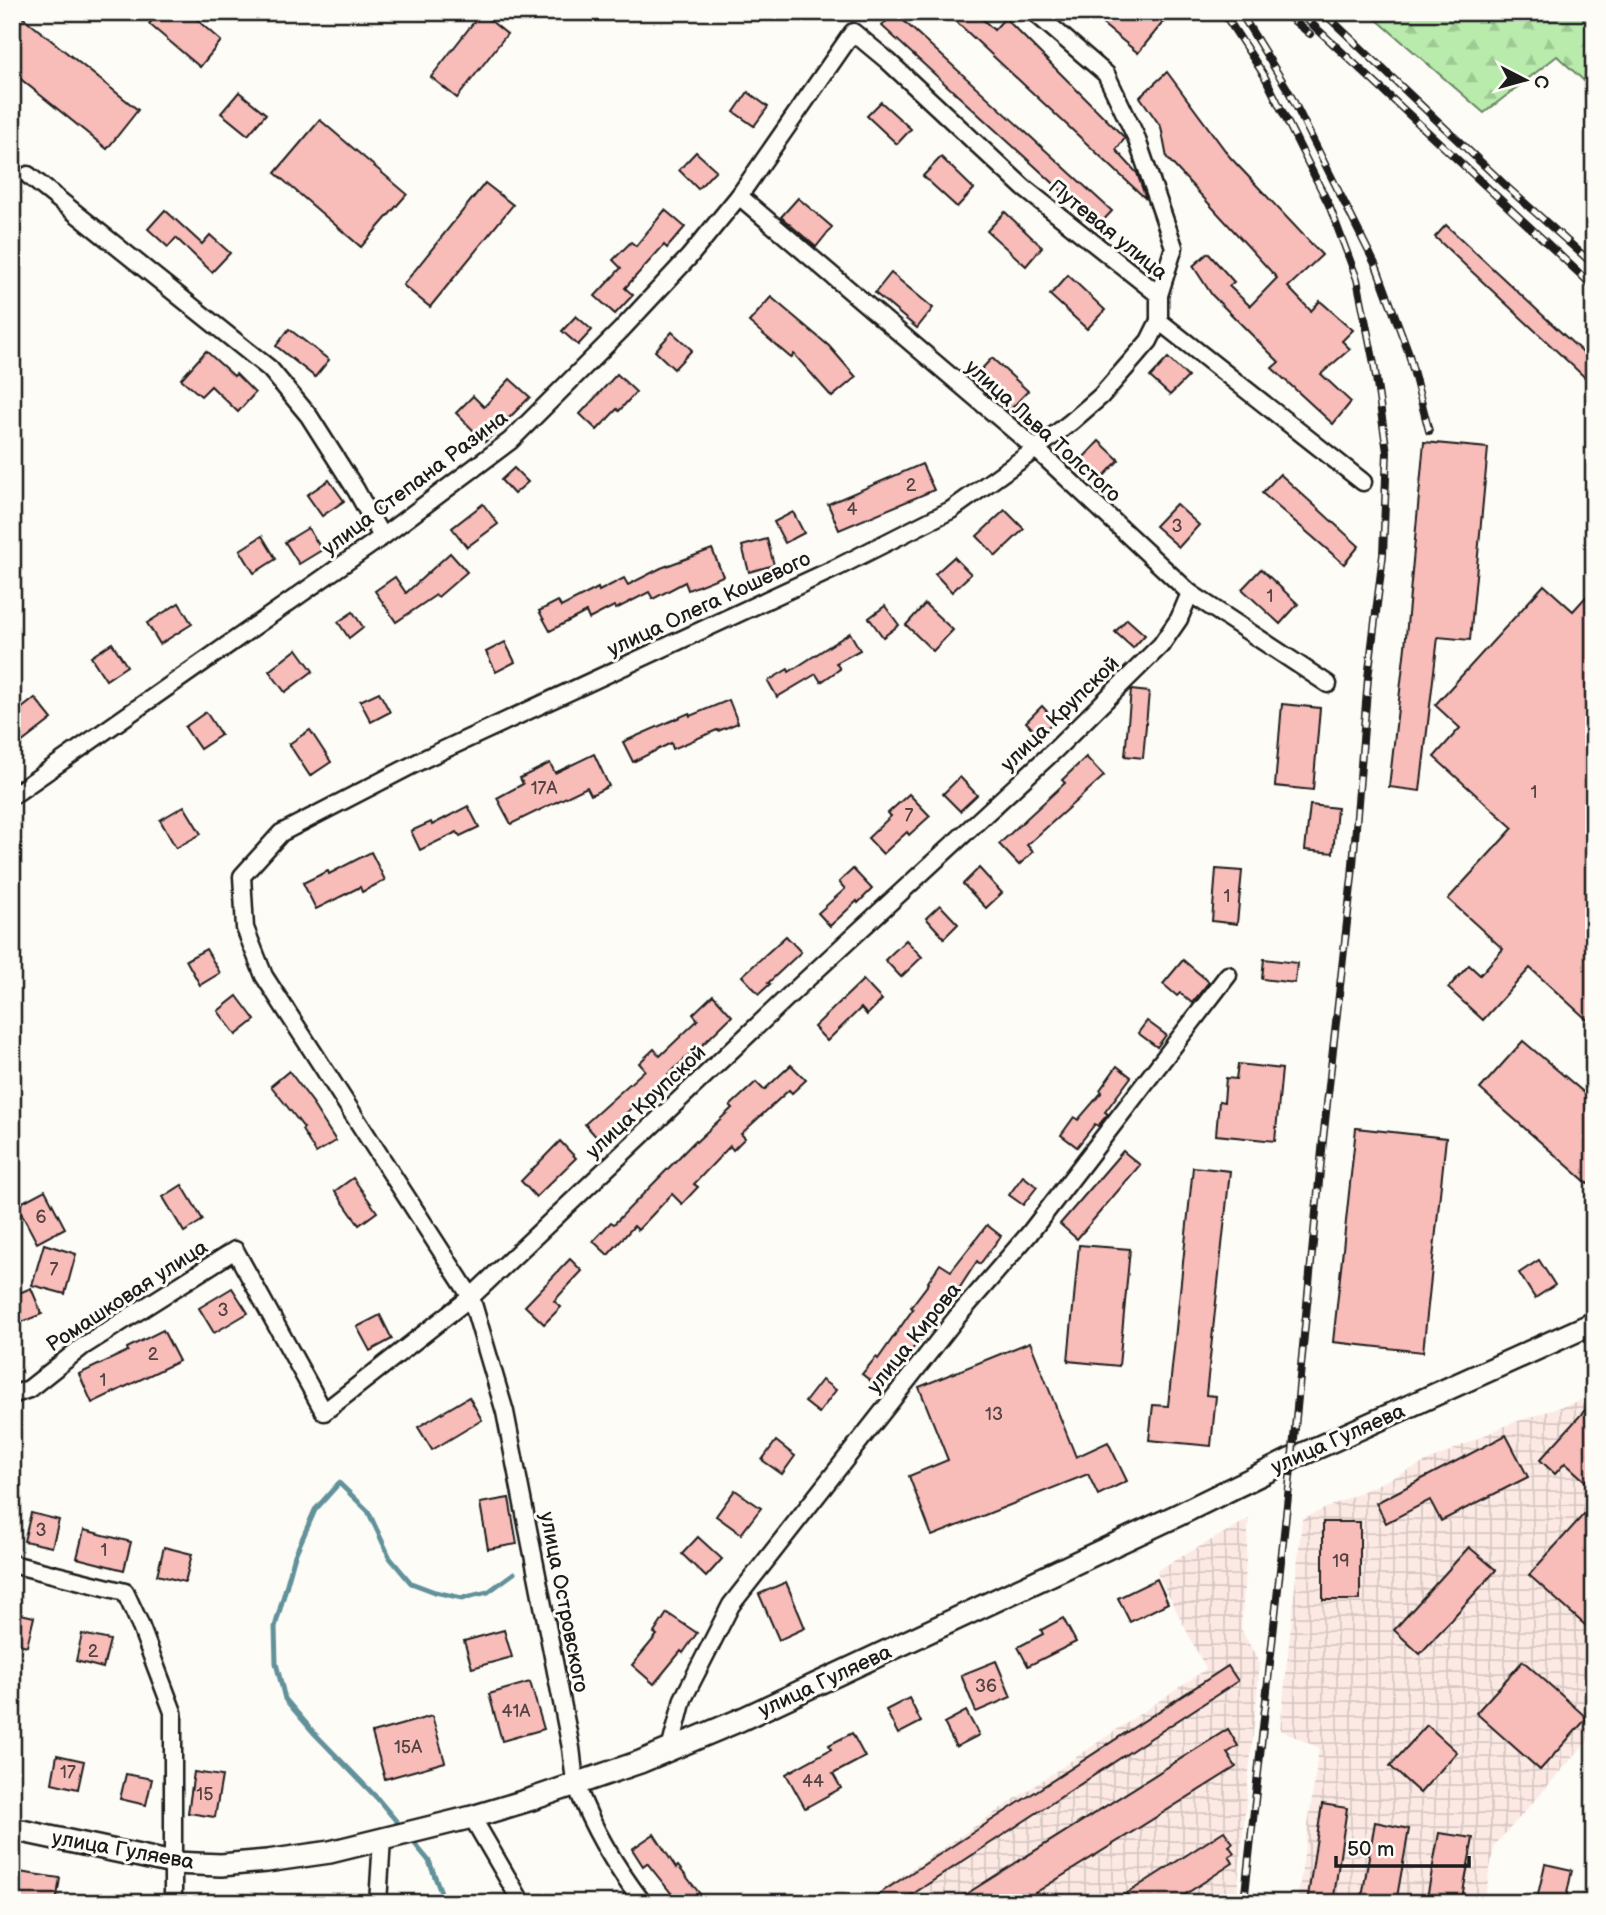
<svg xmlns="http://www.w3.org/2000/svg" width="1606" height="1915" viewBox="0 0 1606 1915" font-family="'Balsamiq Sans',sans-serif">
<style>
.industrial{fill:url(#industrial-grid)}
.forest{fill:url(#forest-firs);stroke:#6a8464;stroke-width:2}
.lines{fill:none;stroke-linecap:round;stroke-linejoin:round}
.stream{stroke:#62919a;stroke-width:5}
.building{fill:#f8bcb9;stroke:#1c1c1c;stroke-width:2}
.minor-casing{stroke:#1c1c1c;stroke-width:21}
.secondary-casing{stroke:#1c1c1c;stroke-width:26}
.minor{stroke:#fdfcf7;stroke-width:16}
.secondary{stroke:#fdfcf7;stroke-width:21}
.rail-casing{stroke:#1c1c1c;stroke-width:8}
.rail{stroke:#fdfcf7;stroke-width:5;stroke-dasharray:16;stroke-linecap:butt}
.labels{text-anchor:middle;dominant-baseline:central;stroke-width:6;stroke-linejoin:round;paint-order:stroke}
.number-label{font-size:18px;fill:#534443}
.street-label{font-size:21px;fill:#1c1c1c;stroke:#fdfcf7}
</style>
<defs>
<pattern id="industrial-grid" width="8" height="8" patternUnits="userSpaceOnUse" patternTransform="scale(1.75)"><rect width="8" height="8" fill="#fce9e4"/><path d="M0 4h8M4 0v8" fill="none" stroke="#d7c7c3"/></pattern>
<pattern id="forest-firs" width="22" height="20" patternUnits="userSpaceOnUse" patternTransform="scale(1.75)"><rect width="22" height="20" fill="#b8ebac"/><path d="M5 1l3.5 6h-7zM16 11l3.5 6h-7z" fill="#9ec993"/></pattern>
</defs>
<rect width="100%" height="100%" fill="#fdfcf7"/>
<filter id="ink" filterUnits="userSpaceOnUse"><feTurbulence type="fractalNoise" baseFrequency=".0143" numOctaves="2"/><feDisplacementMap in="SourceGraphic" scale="14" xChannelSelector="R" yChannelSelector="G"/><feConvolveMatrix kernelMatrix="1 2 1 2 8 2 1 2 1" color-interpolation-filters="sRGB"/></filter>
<g filter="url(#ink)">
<!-- industrial -->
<g class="industrial">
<path d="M1594,1396V1734L1494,1846L1484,1903H1297L1319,1748L1280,1730L1302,1519L1509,1424Z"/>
<path d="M1249,1519L1241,1629L1260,1664L1236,1903H862L1206,1669L1156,1571Z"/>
</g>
<!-- forest -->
<path class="forest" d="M1368,12H1594V90L1557,56L1484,113Z"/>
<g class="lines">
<!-- stream -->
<g class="stream">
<path d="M402,1828L377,1798L315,1734L285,1699L276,1663L275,1627L295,1555L315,1510L339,1483L368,1511L390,1558L411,1583L435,1592L462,1598L488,1592L514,1573"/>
<path d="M410,1838L429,1861L445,1903"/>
</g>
</g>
<!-- building -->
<g class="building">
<path d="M12,12H16L138,110L107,149L12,72Z"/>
<path d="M159,12H188L221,41L200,67L149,24Z"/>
<path d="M894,12L1112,211L1099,225L882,26Z"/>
<path d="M946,12H975L994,30L1005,18L1125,138L1116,150L1137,173L1146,199Z"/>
<path d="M1088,12H1156L1165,20L1138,53Z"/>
<path d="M481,13L507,34L457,98L431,77Z"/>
<path d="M1167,72L1230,157L1322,255L1288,287L1311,311L1320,301L1353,330L1342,341L1350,349L1321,374L1351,402L1333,424L1272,368L1279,362L1212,295L1193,266L1208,253L1234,282L1229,286L1250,306L1277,278L1167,158L1161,127L1140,97Z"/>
<path d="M239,92L266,114L248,135L221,113Z"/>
<path d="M748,92L768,107L754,126L734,112Z"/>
<path d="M881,102L911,129L897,144L867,116Z"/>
<path d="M320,120L407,194L361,247L275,173Z"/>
<path d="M696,152L716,170L698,189L679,170Z"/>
<path d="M941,157L974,189L957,207L923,176Z"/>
<path d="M485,183L513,205L430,307L403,285Z"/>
<path d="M798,198L832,227L816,247L781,217Z"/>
<path d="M165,210L202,244L210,235L230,253L212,272L176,238L168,247L148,229Z"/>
<path d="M665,210L685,227L667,248L664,245L625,288L633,295L615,314L595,296L621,268L613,260L631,242L636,246Z"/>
<path d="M1005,212L1042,247L1026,266L987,231Z"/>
<path d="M1446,225L1594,363V386L1435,237Z"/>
<path d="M891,273L933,308L917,328L875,293Z"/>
<path d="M1068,275L1105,310L1087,329L1050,295Z"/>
<path d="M771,297L829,346L856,377L832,397L794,354L791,358L749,322Z"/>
<path d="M576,316L592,330L578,345L562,331Z"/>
<path d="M289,329L329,360L315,377L276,346Z"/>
<path d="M672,332L692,350L674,369L655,351Z"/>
<path d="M206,351L234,376L236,374L255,393L238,412L211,386L201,396L181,379Z"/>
<path d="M992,358L1028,391L1009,411L974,377Z"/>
<path d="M1168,358L1188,377L1170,395L1150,377Z"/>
<path d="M617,374L636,392L619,411L617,409L597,430L580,414Z"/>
<path d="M510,379L530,397L485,442L456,413L473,396L484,407Z"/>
<path d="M1099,441L1119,460L1101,479L1081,460Z"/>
<path d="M1424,442L1488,448L1470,640L1438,637L1420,791L1389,787L1405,647Z"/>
<path d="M922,464L934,490L839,530L828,504Z"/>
<path d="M514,468L528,482L514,494L501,480Z"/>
<path d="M1280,474L1359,546L1344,564L1262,493Z"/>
<path d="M329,480L344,501L322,516L307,495Z"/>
<path d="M483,504L498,524L467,547L452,528Z"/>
<path d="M1176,504L1199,525L1179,547L1155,526Z"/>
<path d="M1005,510L1024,529L996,556L977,536Z"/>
<path d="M793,512L804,533L785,543L774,522Z"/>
<path d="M308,528L322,550L299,564L285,542Z"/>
<path d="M262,536L276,559L254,573L240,550Z"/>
<path d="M767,539L774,565L749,572L742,546Z"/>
<path d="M712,549L723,576L688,590L685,582L653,599L649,592L616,609L614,606L589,619L586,612L550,631L539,611L558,601L561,607L598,588L599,591L624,578L628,585L661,568Z"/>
<path d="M450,553L467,572L438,597L436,595L396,622L375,591L395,577L406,593Z"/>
<path d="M954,557L971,574L952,592L935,574Z"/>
<path d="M1261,569L1298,604L1280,624L1242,589Z"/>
<path d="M1544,585L1573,611L1594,588V1026L1530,968L1483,1020L1448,988L1469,965L1480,975L1503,949L1448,899L1513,828L1434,757L1460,728L1435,705Z"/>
<path d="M179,603L192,624L160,644L147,623Z"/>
<path d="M925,604L953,630L933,651L906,625Z"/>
<path d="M885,606L899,625L883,637L869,618Z"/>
<path d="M353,612L363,627L349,638L338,622Z"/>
<path d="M1127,619L1145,635L1133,648L1115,632Z"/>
<path d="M850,633L860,650L836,663L840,669L821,682L816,674L777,697L768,681L788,669L789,672Z"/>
<path d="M505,642L515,662L496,672L486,652Z"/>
<path d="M112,643L127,666L106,680L91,657Z"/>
<path d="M297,649L313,671L285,692L269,671Z"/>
<path d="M1131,690L1149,692L1143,758L1125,756Z"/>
<path d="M379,692L390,712L371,722L360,701Z"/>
<path d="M35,698L52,719L12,750V716Z"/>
<path d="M729,700L738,723L718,731L717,730L673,749L671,743L633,762L623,742L689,713L690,716Z"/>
<path d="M1282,704L1320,708L1313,790L1275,786Z"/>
<path d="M1042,706L1055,720L1039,736L1026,722Z"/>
<path d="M206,712L221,735L200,749L185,727Z"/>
<path d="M310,730L331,762L310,776L289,744Z"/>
<path d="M594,754L609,786L591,795L587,787L511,824L497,798L523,784L520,778L550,763L555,773Z"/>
<path d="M1086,757L1104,776L1027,845L1033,852L1019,865L999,844L1065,783L1062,780Z"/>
<path d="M960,777L977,795L960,811L943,794Z"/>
<path d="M909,794L930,816L909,835L907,832L883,854L868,838L891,816L888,813Z"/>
<path d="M1310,805L1337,808L1333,853L1305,850Z"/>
<path d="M184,806L201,834L176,848L160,820Z"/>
<path d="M468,806L479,827L460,836L457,832L420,850L411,831L431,822L432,825Z"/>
<path d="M371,852L385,880L362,892L360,887L316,909L303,883L328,871L329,874Z"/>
<path d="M979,868L1002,893L986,908L963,884Z"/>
<path d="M853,869L872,889L858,903L857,901L830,926L818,913L845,889L839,882Z"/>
<path d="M1216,869L1242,871L1237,924L1212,921Z"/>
<path d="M940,905L958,924L944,938L926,918Z"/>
<path d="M786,936L801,952L768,983L770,984L759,994L742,976Z"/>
<path d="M906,940L922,957L901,977L885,960Z"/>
<path d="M206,949L220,973L200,985L186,960Z"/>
<path d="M1264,959L1297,963L1295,983L1262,979Z"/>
<path d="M1183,960L1209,982L1192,1003L1180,993L1177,996L1163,984Z"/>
<path d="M863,980L882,1000L867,1015L861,1008L827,1041L814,1027Z"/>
<path d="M713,995L732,1016L691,1056L690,1054L659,1084L657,1083L599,1140L585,1124L645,1070L639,1063L654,1049L660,1056L698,1020L693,1014Z"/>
<path d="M237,996L255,1020L236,1035L218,1011Z"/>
<path d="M1147,1021L1166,1035L1157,1047L1138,1033Z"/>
<path d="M1523,1041L1594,1101V1189L1480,1089Z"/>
<path d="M1238,1064L1282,1069L1275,1141L1216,1135L1219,1101L1224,1102L1226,1078L1236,1079Z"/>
<path d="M791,1065L806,1080L792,1093L789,1090L741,1134L745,1138L733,1150L730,1146L694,1184L698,1187L682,1204L672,1194L638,1230L634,1226L608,1255L593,1241L611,1222L614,1224L695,1141L696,1142L732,1108L730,1106L756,1082L764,1090Z"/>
<path d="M1117,1066L1131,1077L1105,1112L1108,1114L1098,1126L1095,1124L1077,1147L1061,1135L1074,1117L1078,1120L1102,1092L1100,1090Z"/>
<path d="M289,1071L314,1104L313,1105L336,1141L316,1153L302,1130L304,1128L271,1086Z"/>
<path d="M1356,1128L1446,1138L1423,1352L1333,1342Z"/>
<path d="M560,1141L576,1158L536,1197L521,1181Z"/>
<path d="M1123,1151L1140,1165L1077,1239L1060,1224Z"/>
<path d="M1193,1167L1230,1171L1206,1395L1216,1396L1211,1446L1149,1440L1153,1405L1168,1406Z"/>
<path d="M1023,1176L1037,1187L1023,1205L1009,1195Z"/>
<path d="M353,1178L377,1212L359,1225L335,1191Z"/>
<path d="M182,1185L203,1220L184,1232L163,1197Z"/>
<path d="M45,1190L65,1228L37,1243L17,1205Z"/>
<path d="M987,1225L1001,1236L980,1264L977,1261L955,1295L881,1389L862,1374L876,1357L878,1359L913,1309L911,1307L929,1283L928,1282L940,1264L951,1271Z"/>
<path d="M44,1244L76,1254L65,1294L32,1285Z"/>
<path d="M1079,1245L1130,1249L1119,1366L1068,1361Z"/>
<path d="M570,1259L582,1271L554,1301L561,1307L544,1324L525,1306Z"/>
<path d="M1539,1260L1555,1285L1535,1298L1519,1273Z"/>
<path d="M31,1288L42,1314L12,1326V1296Z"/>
<path d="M232,1288L248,1313L214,1333L199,1308Z"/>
<path d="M380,1315L392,1339L370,1351L357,1327Z"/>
<path d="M163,1330L179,1361L92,1403L79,1374L128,1351L127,1348Z"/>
<path d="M1030,1342L1076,1457L1108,1442L1127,1481L1098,1495L1088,1474L932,1536L909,1476L948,1460L919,1387Z"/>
<path d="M822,1380L836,1390L819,1413L805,1402Z"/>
<path d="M469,1397L482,1420L432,1450L418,1427Z"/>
<path d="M1594,1400V1489L1565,1463L1555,1474L1540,1460Z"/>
<path d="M1506,1435L1528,1477L1441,1521L1430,1500L1386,1523L1376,1503Z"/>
<path d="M776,1441L795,1456L782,1474L762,1460Z"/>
<path d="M735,1490L761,1508L741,1534L716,1516Z"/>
<path d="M509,1498L517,1544L488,1549L480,1503Z"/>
<path d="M1594,1503V1633L1529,1575Z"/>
<path d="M31,1513L59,1520L52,1547L24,1541Z"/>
<rect x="1323" y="1522" width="37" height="78"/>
<path d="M84,1530L131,1542L124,1570L77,1558Z"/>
<path d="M698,1537L722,1559L706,1577L682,1554Z"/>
<path d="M164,1547L192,1554L185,1582L157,1575Z"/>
<path d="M1469,1547L1496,1570L1420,1654L1394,1630Z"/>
<path d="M1157,1579L1168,1603L1130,1622L1118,1598Z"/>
<path d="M786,1582L805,1628L779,1640L759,1594Z"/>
<path d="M12,1612L34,1617L27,1646L12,1642Z"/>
<path d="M667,1613L697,1633L683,1653L681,1651L654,1684L632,1665L657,1635L654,1633Z"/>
<path d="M1063,1618L1076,1642L1028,1666L1018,1647L1043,1634L1041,1630Z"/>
<path d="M504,1630L512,1657L472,1668L464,1641Z"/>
<path d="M82,1634L110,1640L103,1668L76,1661Z"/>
<path d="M996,1661L1011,1697L976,1712L961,1675Z"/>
<path d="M1523,1661L1587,1718L1540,1770L1476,1713Z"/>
<path d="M1228,1666L1238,1681L899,1903H865Z"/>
<path d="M530,1682L544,1729L502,1741L489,1694Z"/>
<path d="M909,1698L921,1722L898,1734L886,1710Z"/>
<path d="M966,1711L979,1735L956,1747L944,1723Z"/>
<path d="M432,1716L445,1762L385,1779L372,1733Z"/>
<path d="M1427,1725L1457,1752L1420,1793L1390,1766Z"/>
<path d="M1228,1729L1238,1746L1227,1753L1236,1767L1019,1903H952Z"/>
<path d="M852,1733L865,1757L833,1774L841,1788L805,1808L786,1774L831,1749L829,1745Z"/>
<path d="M57,1755L84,1761L78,1789L52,1783Z"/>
<path d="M194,1772L222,1776L215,1817L188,1813Z"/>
<path d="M126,1774L152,1779L146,1805L120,1799Z"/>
<path d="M1322,1804L1347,1808L1333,1903H1307Z"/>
<path d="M1375,1822L1409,1829L1396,1903H1361Z"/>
<path d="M1224,1831L1233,1843L1229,1846L1234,1853L1229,1856L1233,1863L1172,1903H1112Z"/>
<path d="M1439,1833L1473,1838L1461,1903H1426Z"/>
<path d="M654,1834L676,1868L678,1866L707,1903H679L647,1863L643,1866L632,1849Z"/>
<path d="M1545,1864L1572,1870L1565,1903H1536Z"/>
<path d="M12,1871L60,1878L56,1903H12Z"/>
</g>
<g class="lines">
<!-- minor casing -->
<g class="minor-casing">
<g id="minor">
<path d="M1034,12L1106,74L1136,137L1174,247L1159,295"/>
<path d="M28,175L270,369L309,416L356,490L382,537"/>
<path d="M739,196L1036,449L1190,593L1328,684"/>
<path d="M1159,321L1149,341L1101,396L1071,422L1036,449L951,510L838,567L426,758L281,833L242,876L245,928L264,976L471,1297L794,991L1056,749L1161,645L1179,619L1190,593"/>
<path d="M12,796L382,537L510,441L621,330L689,257L739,196L853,32L888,61L1024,188L1159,295V321L1363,482"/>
<path d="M12,1395L29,1389L82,1347L235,1250L324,1412L471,1297L505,1412L571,1748C573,1761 573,1775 577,1787C592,1827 617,1869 643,1903"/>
<path d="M12,1564L125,1592L139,1622L173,1712V1903"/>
<path d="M670,1750L683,1699L731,1605L957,1317L1029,1234L1228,975"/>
<path d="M472,1817L522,1903"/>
<path d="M378,1903L382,1839"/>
</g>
</g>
<!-- secondary casing -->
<g class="secondary-casing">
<path id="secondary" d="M12,1829L173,1863L221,1865L267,1861L330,1852L472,1817L532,1799L640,1762L740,1720L1178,1515L1292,1459L1594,1323"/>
</g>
<!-- minor -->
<use href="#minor" class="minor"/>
<!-- secondary -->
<use href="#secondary" class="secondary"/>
<!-- rail casing -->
<g class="rail-casing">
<g id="rail">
<path d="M1223,12L1264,75L1329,205L1357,279L1374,364L1387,452L1383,555L1368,678L1352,877L1323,1140L1292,1459L1244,1903"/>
<path d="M1240,12L1288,90L1377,268L1408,351L1429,431"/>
<path d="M1283,12L1310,34"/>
<path d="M1299,12L1594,287"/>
<path d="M1323,12L1508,188L1594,265"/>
</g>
</g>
<!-- rail -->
<use href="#rail" class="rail"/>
</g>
</g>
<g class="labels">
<!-- number labels -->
<g class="number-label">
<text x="911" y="485">2</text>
<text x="852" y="509">4</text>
<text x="1177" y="526">3</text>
<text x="1270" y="596">1</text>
<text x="544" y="788">17А</text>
<text x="1534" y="792">1</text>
<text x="909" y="815">7</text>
<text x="1227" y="896">1</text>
<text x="41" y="1217">6</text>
<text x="54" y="1269">7</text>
<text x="223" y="1310">3</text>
<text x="153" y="1354">2</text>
<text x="103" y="1380">1</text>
<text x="994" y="1414">13</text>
<text x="41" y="1530">3</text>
<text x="104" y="1550">1</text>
<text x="1341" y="1561">19</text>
<text x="93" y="1651">2</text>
<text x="986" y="1686">36</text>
<text x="516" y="1711">41А</text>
<text x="408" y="1747">15А</text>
<text x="68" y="1772">17</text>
<text x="813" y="1781">44</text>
<text x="205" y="1794">15</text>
</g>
<!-- street labels -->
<g class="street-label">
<text transform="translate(1108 230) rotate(39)">Путевая улица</text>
<text transform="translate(1043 431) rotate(42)">улица Льва Толстого</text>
<text transform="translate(415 483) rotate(-37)">улица Степана Разина</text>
<text transform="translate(709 604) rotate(-25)">улица Олега Кошевого</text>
<text transform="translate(1060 714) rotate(-44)">улица Крупской</text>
<text transform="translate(646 1102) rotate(-43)">улица Крупской</text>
<text transform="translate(127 1296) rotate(-33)">Ромашковая улица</text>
<text transform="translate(914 1338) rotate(-51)">улица Кирова</text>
<text transform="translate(1338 1439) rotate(-24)">улица Гуляева</text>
<text transform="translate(564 1602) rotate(79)">улица Островского</text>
<text transform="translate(825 1681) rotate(-25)">улица Гуляева</text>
<text transform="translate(123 1850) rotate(10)">улица Гуляева</text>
</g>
</g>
<!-- margin -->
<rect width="1606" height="1915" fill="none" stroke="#fdfcf7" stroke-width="42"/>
<rect x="21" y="21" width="1564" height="1873" fill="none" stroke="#1c1c1c" stroke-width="2.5" filter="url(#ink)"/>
<!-- north arrow -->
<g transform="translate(1525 80) rotate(96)" stroke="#fdfcf7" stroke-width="5" paint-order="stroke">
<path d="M0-5L12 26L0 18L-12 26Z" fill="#1c1c1c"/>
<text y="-10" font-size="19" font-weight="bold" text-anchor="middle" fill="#1c1c1c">С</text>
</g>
<!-- scale -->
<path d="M1336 1856v10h133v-10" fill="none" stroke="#1c1c1c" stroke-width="3.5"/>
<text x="1347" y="1856" font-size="21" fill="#1c1c1c" stroke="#fdfcf7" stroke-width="5" paint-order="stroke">50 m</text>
</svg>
